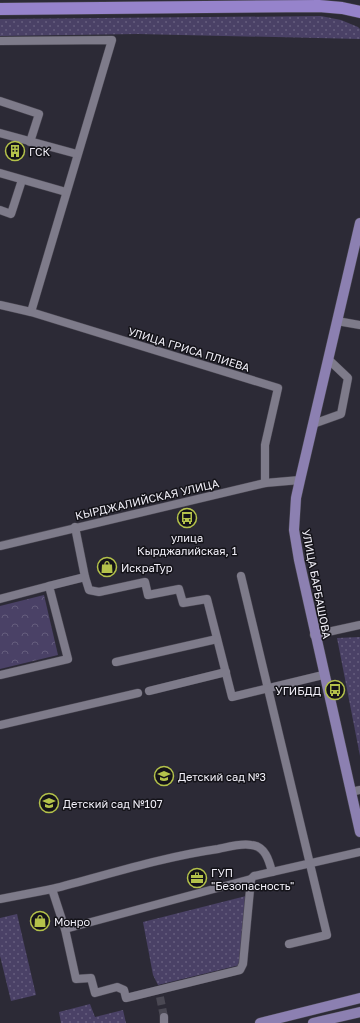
<svg xmlns="http://www.w3.org/2000/svg" width="360" height="1023" viewBox="0 0 360 1023" font-family="'Golos Text',sans-serif">
<style>
.grass{fill:url(#grass-dots)}
.park{fill:url(#park-crowns)}
.lines{fill:none;stroke-linecap:round;stroke-linejoin:round}
.minor-tunnel{stroke:#4a4853;stroke-width:8;stroke-dasharray:8 4;stroke-linecap:butt}
.minor-casing{stroke:#4a4752;stroke-width:9}
.major-casing{stroke:#4a4752;stroke-width:11}
.highway-casing{stroke:#4a4752;stroke-width:13}
.minor{stroke:#7e7b8a;stroke-width:8}
.major{stroke:#8c80b1;stroke-width:10}
.highway{stroke:#9683cb;stroke-width:12}
.labels{text-anchor:middle;dominant-baseline:central;stroke-width:3;stroke-linejoin:round;paint-order:stroke}
.poi-label{font-size:11px;fill:#f1eff8;stroke:#141319;text-anchor:start}
.street-label{font-size:11px;fill:#f1eff8;stroke:#141319}
</style>
<defs>
<pattern id="grass-dots" width="8" height="8" patternUnits="userSpaceOnUse"><rect width="8" height="8" fill="#4a4166"/><path d="M2 2h.1M6 6h.1" fill="none" stroke="#655d7d" stroke-width="1.8" stroke-linecap="round"/></pattern>
<pattern id="park-crowns" width="20" height="18" patternUnits="userSpaceOnUse"><rect width="20" height="18" fill="#4a4166"/><path d="M2 6a3 3 0 1 1 6 0M12 15a3 3 0 1 1 6 0" fill="none" stroke="#655d7d"/></pattern>
</defs>
<rect width="100%" height="100%" fill="#2c2a36"/>
<!-- grass -->
<g class="grass">
<path d="M321,16L341,20L358,27L360,29V39L138,34L0,36V19Z"/>
<path d="M360,637V756L337,638Z"/>
<path d="M246,896L240,965L158,985L153,975L143,922Z"/>
<path d="M17,914L36,995L11,1001L0,956V918Z"/>
<path d="M90,1004L95,1017L123,1010L126,1023H61L59,1012Z"/>
</g>
<!-- park -->
<path class="park" d="M44,595L58,655L0,669V606Z"/>
<g class="lines">
<!-- minor-tunnel -->
<path class="minor-tunnel" d="M160,997L164,1017"/>
<!-- minor casing -->
<g class="minor-casing">
<g id="minor">
<path d="M0,41L112,40L31,312"/>
<path d="M0,101L39,114L30,142"/>
<path d="M0,133L77,154"/>
<path d="M0,173L66,192"/>
<path d="M0,210L11,214L22,180"/>
<path d="M0,305L31,312L278,388L265,445V483"/>
<path d="M337,321L360,325"/>
<path d="M313,424L341,414L348,378L328,359"/>
<path d="M0,546L265,483L300,480"/>
<path d="M241,576L327,935L289,944"/>
<path d="M85,577L89,590L99,592L145,582L148,595L179,589L183,603L207,599L232,697L323,675"/>
<path d="M0,599L49,586"/>
<path d="M314,635L360,625"/>
<path d="M116,662L217,639"/>
<path d="M0,675L68,659L49,586L85,577L75,527"/>
<path d="M149,691L226,672"/>
<path d="M0,725L138,693"/>
<path d="M351,792L360,790"/>
<path d="M52,889C107,875 162,857 218,849C228,847 241,843 251,845C265,846 269,860 272,872"/>
<path d="M0,899L52,889L65,929L76,979L91,978L95,993L117,987L124,990L126,998L240,970L243,964L251,879L254,876L360,852"/>
<path d="M65,929L251,879"/>
<path d="M164,1023V1017"/>
</g>
</g>
<!-- major casing -->
<g class="major-casing">
<g id="major">
<path d="M360,223L300,480L296,498L294,530L299,560L360,832"/>
<path d="M260,1023L360,998"/>
<path d="M313,1023L360,1012"/>
</g>
</g>
<!-- highway casing -->
<g class="highway-casing">
<path id="highway" d="M0,9L319,6L342,8L360,12"/>
</g>
<!-- minor -->
<use href="#minor" class="minor"/>
<!-- major -->
<use href="#major" class="major"/>
<!-- highway -->
<use href="#highway" class="highway"/>
</g>
<!-- icons -->
<defs>
<g id="building-ring" transform="scale(1)"><circle r="9.5" fill="#141319" stroke="#b4c24a" stroke-width="1.5"/><path d="M-4-6H4V6H1V3H-1V6H-4ZM-2.5-4.3h1.7v1.8h-1.7ZM.8-4.3h1.7v1.8H.8ZM-2.5-1h1.7V.8h-1.7ZM.8-1h1.7V.8H.8Z" fill="#b4c24a"/></g>
<g id="bus-ring" transform="scale(1)"><circle r="9.5" fill="#141319" stroke="#b4c24a" stroke-width="1.5"/><path d="M-5-6H5V4H4V6H2V4H-2V6H-4V4H-5ZM-3.5-4V0h7V-4ZM-3.5 1.2v1.5H-2V1.2ZM2 1.2v1.5H3.5V1.2Z" fill="#b4c24a"/></g>
<g id="shop-ring" transform="scale(1)"><circle r="9.5" fill="#141319" stroke="#b4c24a" stroke-width="1.5"/><path d="M-5-2.5h2.3a2.7 3.5 0 0 1 5.4 0H5L5.5 6h-11ZM-1.5-2.5h3a1.5 2.3 0 0 0-3 0Z" fill="#b4c24a"/></g>
<g id="school-ring" transform="scale(1)"><circle r="9.5" fill="#141319" stroke="#b4c24a" stroke-width="1.5"/><path d="M0-5L7-2L0 1L-7-2ZM-4 1L0 2.5L4 1V4Q0 6-4 4Z" fill="#b4c24a"/></g>
<g id="office-ring" transform="scale(1)"><circle r="9.5" fill="#141319" stroke="#b4c24a" stroke-width="1.5"/><path d="M-6-3h4V-5.5h4V-3h4V5H-6ZM-1-4.5V-3h2v-1.5ZM-6 0V1H6V0Z" fill="#b4c24a"/></g>
</defs>
<g fill-rule="evenodd">
<use href="#building-ring" x="15" y="151"/>
<use href="#bus-ring" x="187" y="518"/>
<use href="#shop-ring" x="107" y="567"/>
<use href="#bus-ring" x="335" y="690"/>
<use href="#school-ring" x="164" y="776"/>
<use href="#school-ring" x="49" y="803"/>
<use href="#office-ring" x="197" y="878"/>
<use href="#shop-ring" x="40" y="921"/>
</g>
<g class="labels">
<!-- poi labels -->
<g class="poi-label">
<text x="29" y="151">ГСК</text>
<text x="187" y="537" text-anchor="middle">улица<tspan x="187" dy="13">Кырджалийская, 1</tspan></text>
<text x="121" y="567">ИскраТур</text>
<text x="321" y="690" text-anchor="end">УГИБДД</text>
<text x="178" y="776">Детский сад №3</text>
<text x="63" y="803">Детский сад №107</text>
<text x="211" y="872">ГУП<tspan x="211" dy="13">"Безопасность"</tspan></text>
<text x="54" y="921">Монро</text>
</g>
<!-- street labels -->
<g class="street-label">
<text transform="translate(189 349) rotate(17)">УЛИЦА ГРИСА ПЛИЕВА</text>
<text transform="translate(147 499) rotate(-13)">КЫРДЖАЛИЙСКАЯ УЛИЦА</text>
<text transform="translate(317 584) rotate(79)">УЛИЦА БАРБАШОВА</text>
</g>
</g>
</svg>
